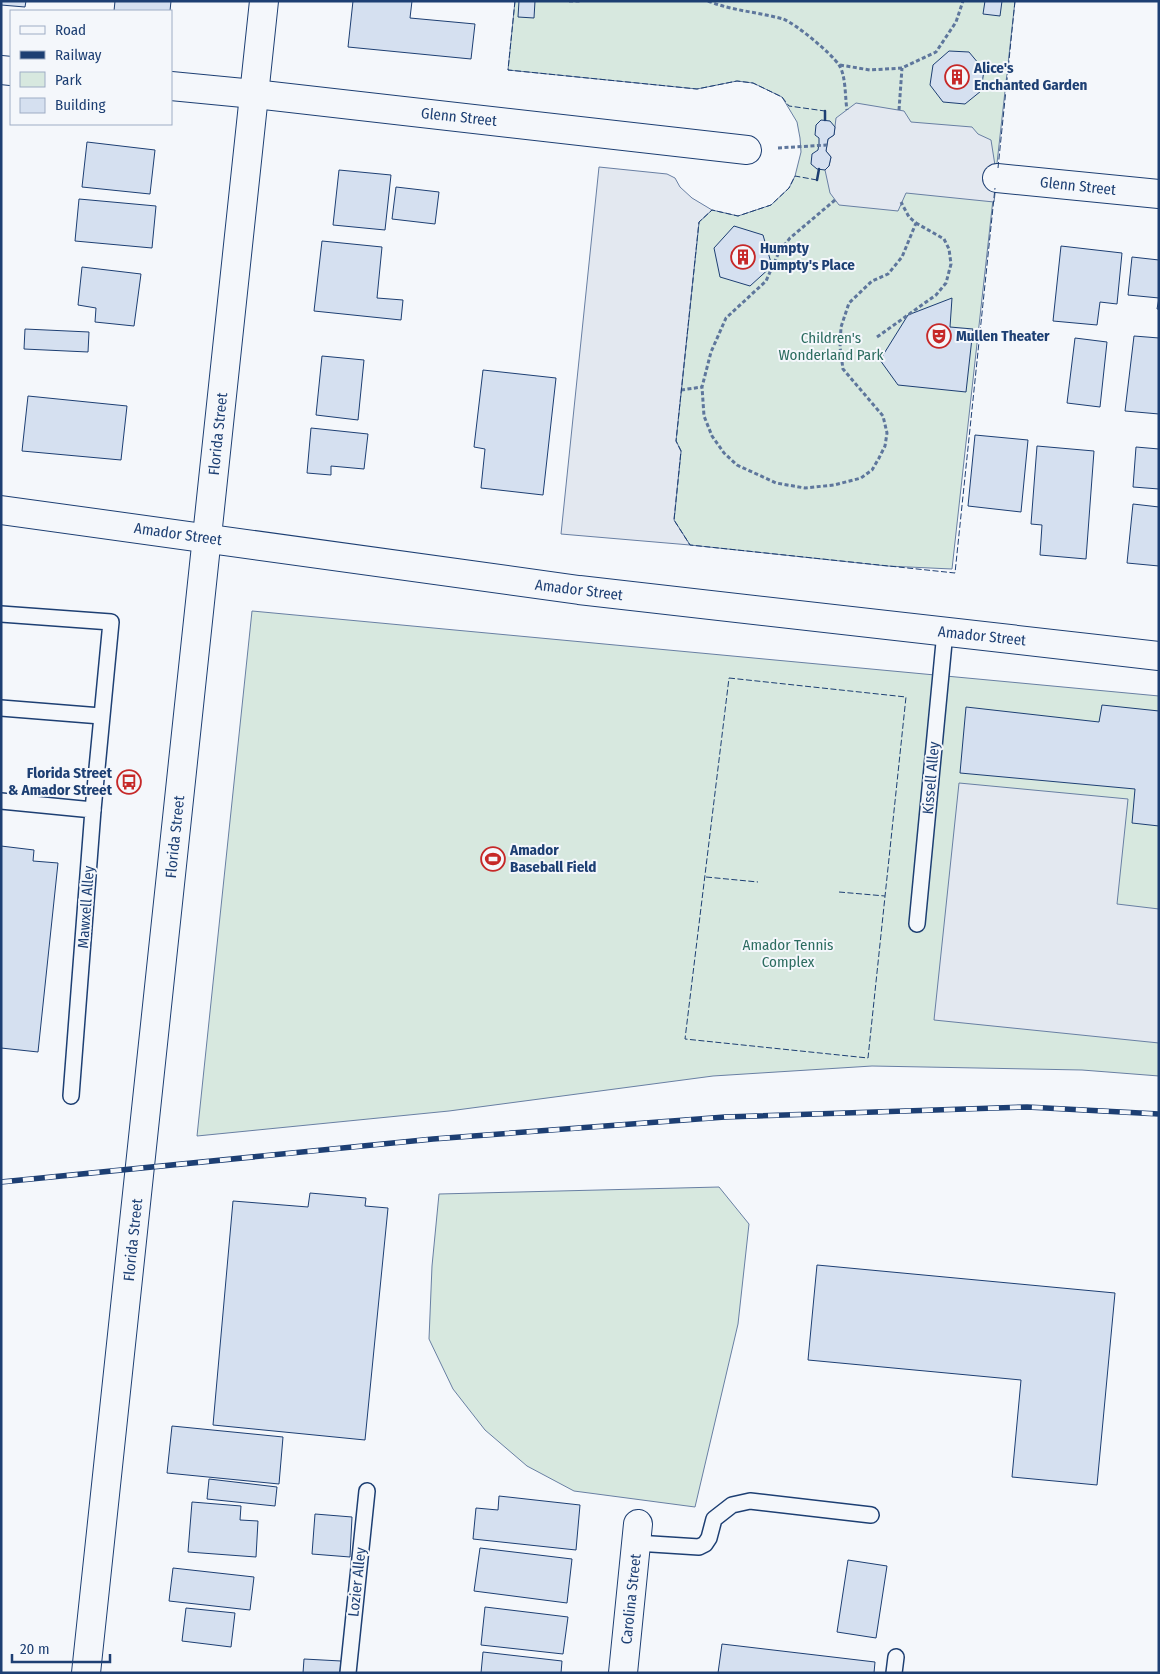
<svg xmlns="http://www.w3.org/2000/svg" width="1160" height="1674" viewBox="0 0 1160 1674" font-family="'Fira Sans Condensed',sans-serif">
<style>
.green{fill:#d7e8df;stroke:#687fa3}
.parking{fill:#e3e8f0;stroke:#687fa3}
.building{fill:#d5e0f0;stroke:#1d3f73}
.lines{fill:none;stroke-linecap:round;stroke-linejoin:round}
.service-casing{stroke:#1d3f73;stroke-width:18}
.minor-casing{stroke:#1d3f73;stroke-width:30}
.tertiary-casing{stroke:#1d3f73;stroke-width:30}
.path{stroke:#5e769c;stroke-width:3;stroke-dasharray:4 2.5;stroke-linecap:butt}
.service{stroke:#f4f7fb;stroke-width:15}
.minor{stroke:#f4f7fb;stroke-width:28}
.tertiary{stroke:#f4f7fb;stroke-width:28}
.rail-casing{stroke:#1d3f73;stroke-width:5.5}
.rail{stroke:#f4f7fb;stroke-width:4;stroke-dasharray:11;stroke-linecap:butt}
.fence{stroke:#1d3f73;stroke-width:1;stroke-dasharray:6 2.5;stroke-linecap:butt}
.wall{stroke:#1d3f73;stroke-width:2.5}
.labels{text-anchor:middle;dominant-baseline:central;stroke-width:4;stroke-linejoin:round;paint-order:stroke}
.poi-label{font-size:15px;font-weight:bold;fill:#1d3f73;stroke:#f4f7fb;text-anchor:start}
.street-label{font-size:15px;fill:#1d3f73;stroke:#f4f7fb}
.park-label{font-size:15px;fill:#2c6c60;stroke:#f4f7fb}
</style>
<rect width="100%" height="100%" fill="#f4f7fb"/>
<!-- green -->
<g class="green">
<path d="M515,1H1015L952,569L887,566L690,545L674,520L681,451L676,441L699,222L712,210L738,216L771,205L789,188L795,176L801,152L800,138L797,122L782,97L753,83L737,81L697,89L508,70Z"/>
<path d="M252,611L1159,696V1076L1082,1070L872,1066L713,1076L449,1111L197,1136Z"/>
<path d="M719,1187L749,1224L738,1324L695,1507L574,1491L527,1466L485,1430L453,1389L429,1339L432,1266L439,1194Z"/>
</g>
<!-- parking -->
<g class="parking">
<path d="M856,103L904,111L911,122L972,127L978,134L991,140L997,178L994,202L906,193L898,211L839,205L830,193L825,170L829,166L831,157L826,151L828,139L834,135L836,118Z"/>
<path d="M599,167L667,174L675,178L680,187L692,198L712,210L699,222L676,441L681,451L674,520L690,545L561,534Z"/>
<path d="M959,783L1128,799L1117,904L1159,909V1043L934,1020Z"/>
</g>
<!-- building -->
<g class="building">
<path d="M1,1H26L25,7L1,5Z"/>
<path d="M115,1H171L170,11H114Z"/>
<path d="M353,1H412L410,18L475,24L471,59L348,47Z"/>
<path d="M519,1H535L534,18L518,17Z"/>
<path d="M985,1H1002L1000,16L983,14Z"/>
<path d="M949,51L969,52L984,70L981,91L965,104L943,102L930,85L933,65Z"/>
<path d="M821,120L830,121L835,127L834,135L828,139L826,151L831,157L829,166L825,170L817,169L811,164L812,154L818,150L819,144V138L815,135L816,125Z"/>
<path d="M87,142L155,150L150,194L82,187Z"/>
<path d="M339,170L391,175L385,230L333,225Z"/>
<path d="M396,187L439,192L435,224L392,219Z"/>
<path d="M79,199L156,206L152,248L75,241Z"/>
<path d="M734,226L763,235L772,266L750,286L720,277L714,248Z"/>
<path d="M322,241L382,247L377,298L403,300L401,320L314,311Z"/>
<path d="M1061,246L1122,253L1117,304L1100,302L1097,325L1053,321Z"/>
<path d="M1132,257L1159,260V309H1157L1159,298L1128,295Z"/>
<path d="M82,267L141,274L134,326L95,322L96,308L78,305Z"/>
<path d="M952,298L950,327L973,329L966,392L898,385L880,360L908,315Z"/>
<path d="M25,329L89,332L88,352L24,349Z"/>
<path d="M1134,336L1159,338V414L1125,411Z"/>
<path d="M1075,338L1107,342L1100,407L1067,403Z"/>
<path d="M322,356L364,360L358,420L316,415Z"/>
<path d="M483,370L556,378L543,495L481,488L485,449L474,447Z"/>
<path d="M28,396L127,406L121,460L22,451Z"/>
<path d="M311,428L368,434L364,469L331,466V475L307,473Z"/>
<path d="M975,435L1028,440L1021,512L968,506Z"/>
<path d="M1037,446L1094,451L1086,559L1040,555L1042,525L1031,524Z"/>
<path d="M1136,447L1159,449V489L1133,487Z"/>
<path d="M1133,504L1159,507V566L1127,563Z"/>
<path d="M1102,705L1159,711V826L1132,823L1135,789L960,773L966,707L1099,722Z"/>
<path d="M1,846L34,850L33,861L58,863L38,1052L1,1048Z"/>
<path d="M310,1193L366,1198L365,1206L388,1208L365,1440L213,1425L233,1201L308,1207Z"/>
<path d="M817,1265L1115,1293L1097,1485L1012,1477L1021,1380L808,1360Z"/>
<path d="M172,1426L283,1437L279,1484L167,1473Z"/>
<path d="M209,1479L277,1487L275,1506L207,1499Z"/>
<path d="M499,1496L580,1505L576,1550L473,1539L476,1508L498,1510Z"/>
<path d="M192,1502L241,1506L240,1520L258,1521L256,1557L188,1552Z"/>
<path d="M315,1514L352,1517L350,1557L312,1554Z"/>
<path d="M480,1548L572,1559L567,1603L474,1591Z"/>
<path d="M848,1560L887,1566L876,1638L837,1632Z"/>
<path d="M173,1568L254,1577L250,1610L169,1601Z"/>
<path d="M485,1607L568,1617L563,1654L481,1645Z"/>
<path d="M186,1608L235,1613L231,1647L182,1641Z"/>
<path d="M722,1644L875,1662L874,1673H718Z"/>
<path d="M483,1652L562,1661L561,1673H481Z"/>
<path d="M304,1659L341,1661L340,1673H303Z"/>
</g>
<g class="lines">
<!-- service casing -->
<g class="service-casing">
<g id="service">
<path d="M1,614L111,622L93,810"/>
<path d="M1,708L101,716"/>
<path d="M1,801L93,810L71,1096"/>
<path d="M917,924L945,632"/>
<path d="M636,1543L699,1547L705,1544L709,1538L714,1519L732,1505L750,1501L871,1515"/>
<path d="M348,1673L367,1491"/>
<path d="M894,1673L896,1657"/>
</g>
</g>
<!-- minor casing -->
<g class="minor-casing">
<g id="minor">
<path d="M1,70L11,71"/>
<path d="M171,86L254,94L747,150"/>
<path d="M997,178L1159,194"/>
<path d="M623,1673L638,1524"/>
</g>
</g>
<!-- tertiary casing -->
<g class="tertiary-casing">
<g id="tertiary">
<path d="M1,510L579,590L1159,656"/>
<path d="M86,1673L264,1"/>
</g>
</g>
<!-- path -->
<g class="path">
<path d="M569,1H581"/>
<path d="M708,1C733,11 758,12 783,19C795,23 832,54 839,65C846,75 845,98 847,110"/>
<path d="M840,65L870,70L902,68L936,52L956,22L963,1"/>
<path d="M899,110L902,68"/>
<path d="M778,148L827,145"/>
<path d="M835,200L790,238L779,252L766,281L726,318L711,352L702,387L704,416L712,436L724,453L737,465L776,483L805,488L834,485L861,478L872,470L879,458L885,446L887,433L883,416L843,369L840,347L841,327L849,303L872,281L888,274L902,257L916,223L909,217L901,202"/>
<path d="M877,337L936,295L946,283L951,264L949,249L944,239L916,223"/>
<path d="M681,390L702,387"/>
</g>
<!-- service -->
<use href="#service" class="service"/>
<!-- minor -->
<use href="#minor" class="minor"/>
<!-- tertiary -->
<use href="#tertiary" class="tertiary"/>
<!-- rail casing -->
<g class="rail-casing">
<path id="rail" d="M1,1182L433,1139L725,1117L1027,1107L1159,1114"/>
</g>
<!-- rail -->
<use href="#rail" class="rail"/>
<!-- fence -->
<g class="fence">
<path d="M515,1L508,70L697,89L737,81L753,83L782,97L789,106L825,111"/>
<path d="M998,168L1015,1"/>
<path d="M817,180L795,176L789,188L771,205L738,216L712,210L699,222L676,441L681,451L674,520L690,545L955,573L995,188"/>
<path d="M729,678L906,697L868,1058L685,1039Z"/>
<path d="M706,877L758,882"/>
<path d="M839,892L885,896"/>
</g>
<!-- wall -->
<g class="wall">
<path d="M825,120V111"/>
<path d="M817,180L819,169"/>
</g>
</g>
<!-- icons -->
<defs>
<g id="building-ring" transform="scale(1.25)"><circle r="9.5" fill="#f4f7fb" stroke="#c62828" stroke-width="1.5"/><path d="M-4-6H4V6H1V3H-1V6H-4ZM-2.5-4.3h1.7v1.8h-1.7ZM.8-4.3h1.7v1.8H.8ZM-2.5-1h1.7V.8h-1.7ZM.8-1h1.7V.8H.8Z" fill="#c62828"/></g>
<g id="theatre-ring" transform="scale(1.25)"><circle r="9.5" fill="#f4f7fb" stroke="#c62828" stroke-width="1.5"/><path d="M-5-5.5Q0-4 5-5.5V0Q5 5 0 6Q-5 5-5 0ZM-3.3-2.5H-1v1.5H-3.3ZM1-2.5H3.3v1.5H1ZM-2.8 1Q0 5.5 2.8 1Z" fill="#c62828"/></g>
<g id="bus-ring" transform="scale(1.25)"><circle r="9.5" fill="#f4f7fb" stroke="#c62828" stroke-width="1.5"/><path d="M-5-6H5V4H4V6H2V4H-2V6H-4V4H-5ZM-3.5-4V0h7V-4ZM-3.5 1.2v1.5H-2V1.2ZM2 1.2v1.5H3.5V1.2Z" fill="#c62828"/></g>
<g id="stadium-ring" transform="scale(1.25)"><circle r="9.5" fill="#f4f7fb" stroke="#c62828" stroke-width="1.5"/><path d="M0-5a6.5 5 0 1 0 0 10a6.5 5 0 1 0 0-10ZM-3.5-1.8h7v3.6h-7Z" fill="#c62828"/></g>
</defs>
<g fill-rule="evenodd">
<use href="#building-ring" x="957" y="77"/>
<use href="#building-ring" x="743" y="257"/>
<use href="#theatre-ring" x="939" y="336"/>
<use href="#bus-ring" x="129" y="782"/>
<use href="#stadium-ring" x="493" y="859"/>
</g>
<g class="labels">
<!-- poi labels -->
<g class="poi-label">
<text x="974" y="68">Alice's<tspan x="974" dy="17">Enchanted Garden</tspan></text>
<text x="760" y="248">Humpty<tspan x="760" dy="17">Dumpty's Place</tspan></text>
<text x="956" y="336">Mullen Theater</text>
<text x="112" y="773" text-anchor="end">Florida Street<tspan x="112" dy="17">&amp; Amador Street</tspan></text>
<text x="510" y="850">Amador<tspan x="510" dy="17">Baseball Field</tspan></text>
</g>
<!-- street labels -->
<g class="street-label">
<text transform="translate(459 117) rotate(6)">Glenn Street</text>
<text transform="translate(1078 186) rotate(6)">Glenn Street</text>
<text transform="translate(218 434) rotate(-84)">Florida Street</text>
<text transform="translate(178 534) rotate(8)">Amador Street</text>
<text transform="translate(579 590) rotate(7)">Amador Street</text>
<text transform="translate(982 636) rotate(6)">Amador Street</text>
<text transform="translate(931 778) rotate(-85)">Kissell Alley</text>
<text transform="translate(175 837) rotate(-84)">Florida Street</text>
<text transform="translate(86 907) rotate(-86)">Mawxell Alley</text>
<text transform="translate(133 1240) rotate(-84)">Florida Street</text>
<text transform="translate(357 1582) rotate(-84)">Lozier Alley</text>
<text transform="translate(631 1599) rotate(-84)">Carolina Street</text>
</g>
<!-- park labels -->
<g class="park-label">
<text x="831" y="338">Children's<tspan x="831" dy="17">Wonderland Park</tspan></text>
<text x="788" y="945">Amador Tennis<tspan x="788" dy="17">Complex</tspan></text>
</g>
</g>
<!-- border -->
<rect width="1160" height="1674" fill="none" stroke="#1d3f73" stroke-width="5"/>
<!-- legend -->
<rect x="10" y="10" width="162" height="115" fill="#f4f7fb" stroke="#9eadc5"/>
<rect x="20" y="26" width="25" height="8" fill="#f4f7fb" stroke="#9eadc5"/>
<text x="55" y="35" font-size="15" fill="#1d3f73">Road</text>
<rect x="20" y="51" width="25" height="8" fill="#1d3f73" stroke="#9eadc5"/>
<text x="55" y="60" font-size="15" fill="#1d3f73">Railway</text>
<rect x="20" y="72" width="25" height="15" fill="#d7e8df" stroke="#9eadc5"/>
<text x="55" y="85" font-size="15" fill="#1d3f73">Park</text>
<rect x="20" y="98" width="25" height="15" fill="#d5e0f0" stroke="#9eadc5"/>
<text x="55" y="110" font-size="15" fill="#1d3f73">Building</text>
<!-- scale -->
<path d="M12 1654v8h98v-8" fill="none" stroke="#1d3f73" stroke-width="2.5"/>
<text x="20" y="1654" font-size="15" fill="#1d3f73" stroke="#f4f7fb" stroke-width="4" paint-order="stroke">20 m</text>
</svg>
